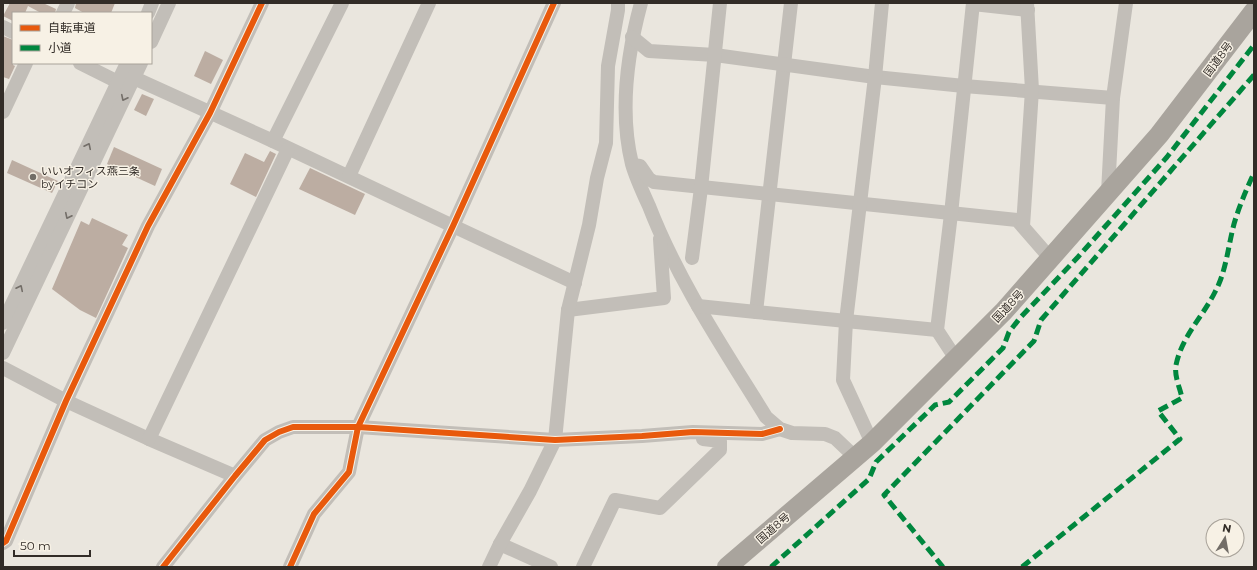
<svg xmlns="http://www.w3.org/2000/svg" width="1257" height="570" viewBox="0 0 1257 570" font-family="Montserrat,'Noto Sans JP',sans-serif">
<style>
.building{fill:#bcada2}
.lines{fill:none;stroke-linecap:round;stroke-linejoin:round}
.minor{stroke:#c2beb8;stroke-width:14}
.highway{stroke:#a9a49d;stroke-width:20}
.quiet{stroke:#00873e;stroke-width:5;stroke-dasharray:10 5;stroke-linecap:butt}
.cycleway-casing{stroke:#f7f1e5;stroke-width:8}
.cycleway{stroke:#e8590c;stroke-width:6}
.oneway{stroke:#736e68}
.poi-dot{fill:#726d67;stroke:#f7f1e5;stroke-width:1.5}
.labels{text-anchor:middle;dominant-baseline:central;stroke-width:3;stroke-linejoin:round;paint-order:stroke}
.street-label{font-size:11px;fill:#322c27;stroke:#f7f1e5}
.poi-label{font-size:11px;fill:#322c27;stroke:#f7f1e5;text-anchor:start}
</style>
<rect width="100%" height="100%" fill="#eae6de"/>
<!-- building -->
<g class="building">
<path d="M10,3H43L56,9L55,13H41L28,6L25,13H13V21L3,16Z"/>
<path d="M76,3H115L111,13H84L75,8Z"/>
<path d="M3,36L13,40V65L15,66L9,79L3,77Z"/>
<path d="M205,51L223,60L211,84L194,76Z"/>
<path d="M142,94L154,99L146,116L134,110Z"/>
<path d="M114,147L162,169L155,186L107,164Z"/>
<path d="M270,151L276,154L256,197L230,184L245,153L264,162Z"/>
<path d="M12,160L58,181L52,193L7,173Z"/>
<path d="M310,168L365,194L355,215L299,189Z"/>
<path d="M92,218L128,235L122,245L128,248L96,318L80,310L52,289L81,221L89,225Z"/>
</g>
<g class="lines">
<!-- minor -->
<g class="minor">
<path d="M641,3C627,55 619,111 632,164C636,178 643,193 649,206C678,281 724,349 766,417L780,429L792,433L825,434L835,438L855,457"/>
<path d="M791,3L756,312L937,330"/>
<path d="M973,4L1028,10"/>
<path d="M63,13L68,3"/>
<path d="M148,13L152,3"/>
<path d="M3,27L13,32"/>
<path d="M632,37L649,51L715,55L875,77L964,86L1113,98"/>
<path d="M151,42L169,3"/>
<path d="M80,63L118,82L134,78L273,141L453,226L575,283"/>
<path d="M3,112L26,63"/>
<path d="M273,141L342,3"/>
<path d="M633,165L640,166L649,179L654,182L1017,220L1051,259"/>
<path d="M349,176L429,3"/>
<path d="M1108,192L1113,98L1126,3"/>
<path d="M1023,226L1032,90L1027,3"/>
<path d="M692,258L701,188L720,3"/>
<path d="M698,306L756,312"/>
<path d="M568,310L664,298L660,239"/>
<path d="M3,323L127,63"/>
<path d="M3,353L141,63"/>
<path d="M956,359L937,330L951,214L973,3"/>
<path d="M3,368L66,401L149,439L235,476"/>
<path d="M149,439L288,149"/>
<path d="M872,443L843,380L846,321L875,77L882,3"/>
<path d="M3,543L6,541L66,401L148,226L210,113L262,3"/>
<path d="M500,544L551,567"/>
<path d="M163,567L235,476L265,440L279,432L293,427H358L555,440L642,436L693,432L762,434L780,429"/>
<path d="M290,567L314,514L349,472L358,427L453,226L554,3"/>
<path d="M489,567L500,544L530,491L555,440L568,310L589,225L597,178L606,143L608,66L618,10V3"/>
<path d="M583,567L615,500L660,508L720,450V441L703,439"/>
</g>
<!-- highway -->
<path class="highway" d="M727,567L872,443L1004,311L1159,135L1254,11"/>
<!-- quiet -->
<g class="quiet">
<path d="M771,567L869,479L876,462L935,405L949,402L1003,348L1009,332L1020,318L1078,257L1167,157L1254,45"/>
<path d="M943,567L884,495L1034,341L1041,320L1254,75"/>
<path d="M1022,567L1180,439L1158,411L1182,398C1180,388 1174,376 1176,365C1182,336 1202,318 1215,292C1226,272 1228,247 1234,224C1239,207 1246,190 1254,173"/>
</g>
<!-- cycleway casing -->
<g class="cycleway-casing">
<g id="cycleway">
<path d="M3,543L6,541L66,401L148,226L210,113L262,3"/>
<path d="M163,567L235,476L265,440L279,432L293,427H358L555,440L642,436L693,432L762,434L780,429"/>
<path d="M290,567L314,514L349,472L358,427L453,226L554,3"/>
</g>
</g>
<!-- cycleway -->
<use href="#cycleway" class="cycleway"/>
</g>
<!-- one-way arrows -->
<defs><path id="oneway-chevron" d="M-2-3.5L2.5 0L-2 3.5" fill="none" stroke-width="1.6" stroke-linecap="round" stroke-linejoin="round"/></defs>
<g class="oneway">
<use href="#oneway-chevron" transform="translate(124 98) rotate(116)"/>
<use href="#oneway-chevron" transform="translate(88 146) rotate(-64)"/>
<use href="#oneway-chevron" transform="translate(68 216) rotate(116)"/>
<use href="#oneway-chevron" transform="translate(20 288) rotate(-64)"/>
</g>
<!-- markers -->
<circle class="poi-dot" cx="33" cy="177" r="4"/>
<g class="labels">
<!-- street labels -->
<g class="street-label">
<text transform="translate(1218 59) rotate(-53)">国道8号</text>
<text transform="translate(1008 306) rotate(-47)">国道8号</text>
<text transform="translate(773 528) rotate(-41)">国道8号</text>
</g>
<!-- poi labels -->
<g class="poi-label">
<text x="41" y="171">いいオフィス燕三条<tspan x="41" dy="13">byイチコン</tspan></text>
</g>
</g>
<!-- border -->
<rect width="1257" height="570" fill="none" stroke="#322c27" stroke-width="8"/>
<!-- legend -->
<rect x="12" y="12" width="140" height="52" fill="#f7f1e5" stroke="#a8a299"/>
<rect x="20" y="25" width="20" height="6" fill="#e8590c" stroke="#a8a299"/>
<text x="48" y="32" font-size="12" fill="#322c27">自転車道</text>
<rect x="20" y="45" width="20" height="6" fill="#00873e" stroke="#a8a299"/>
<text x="48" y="52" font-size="12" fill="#322c27">小道</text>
<!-- north arrow -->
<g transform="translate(1225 538) rotate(11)"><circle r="19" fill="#f7f1e5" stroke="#a8a299"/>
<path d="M0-3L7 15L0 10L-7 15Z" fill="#726d67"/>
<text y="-6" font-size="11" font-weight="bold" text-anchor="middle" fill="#322c27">N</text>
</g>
<!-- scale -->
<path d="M14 550v6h76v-6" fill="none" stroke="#322c27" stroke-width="2"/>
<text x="20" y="550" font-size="12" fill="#322c27" stroke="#f7f1e5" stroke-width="3" paint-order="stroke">50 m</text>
</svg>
